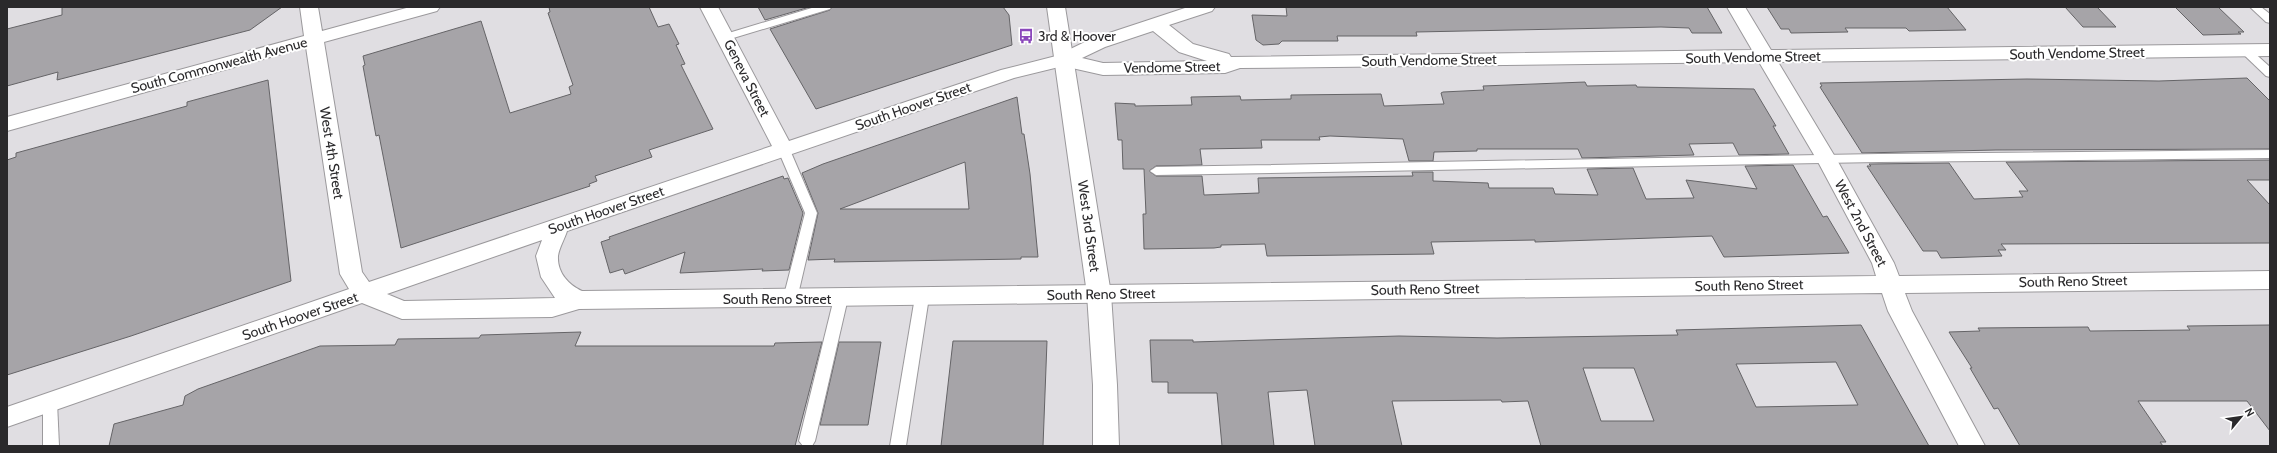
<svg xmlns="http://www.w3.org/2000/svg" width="2277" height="453" viewBox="0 0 2277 453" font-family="Cabin,sans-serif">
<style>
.building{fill:#a6a4a8;stroke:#656467;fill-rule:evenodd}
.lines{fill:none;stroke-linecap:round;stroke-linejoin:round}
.service-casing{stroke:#9b999c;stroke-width:2}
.minor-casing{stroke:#9b999c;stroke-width:2}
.secondary-casing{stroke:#9b999c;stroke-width:2}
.service{fill:#fff;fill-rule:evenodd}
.minor{fill:#fff;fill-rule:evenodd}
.secondary{fill:#fff;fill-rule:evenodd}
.labels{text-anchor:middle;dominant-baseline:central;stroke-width:4;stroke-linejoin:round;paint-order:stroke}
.poi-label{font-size:14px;fill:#2a292b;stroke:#fff;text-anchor:start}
.street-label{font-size:14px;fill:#2a292b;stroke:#fff}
</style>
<rect width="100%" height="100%" fill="#e0dee2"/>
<!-- building -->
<g class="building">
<path d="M62,7H282L250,30L57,80L58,72L7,86V29L62,15Z"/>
<path d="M549,7H649L658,27L669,24L679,44L676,45L685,64L681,65L713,129L649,150L652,157L595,176L597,181L589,184L590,186L401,248L379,135L376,136L363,66L365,65L363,56L481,21L510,113L571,94L569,87L573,85L548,13L550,12Z"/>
<path d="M758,7H810L765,20Z"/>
<path d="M832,7H1003L1009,15L1012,45L816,109L770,29L830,10Z"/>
<path d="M1286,7H1707L1722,33H1692L1689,28L1661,27L1416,32L1417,36H1337L1338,41H1282L1279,44L1263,45L1256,40L1252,15L1287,16Z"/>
<path d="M1767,7H1947L1966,30L1909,31L1906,28H1845L1848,32L1791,33L1789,29H1781Z"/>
<path d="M2065,7H2097L2116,27H2083Z"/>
<path d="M2175,7H2218L2244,32H2238L2241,34L2203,35Z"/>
<path d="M2247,78L2270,101V149L1996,150L1862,153L1820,87L1822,86L1820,83L2027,79L2159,81Z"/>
<path d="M268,80L291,281L131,336L7,375V160L16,157V153L187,106V102Z"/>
<path d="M1585,82L1587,86L1636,85L1637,87L1754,89L1776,126H1773L1789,154L1739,155L1733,143L1689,144L1694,155L1582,158L1578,149H1477V151L1434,152L1433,161H1409L1403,139L1330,136L1319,137L1320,140H1261L1262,148L1200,149L1202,165L1156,166L1149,171L1156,176H1202L1204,195L1259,193L1258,178L1413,176L1412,172H1433V181L1488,183L1489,188H1553L1555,194L1598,195L1587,169L1633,168L1646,199L1694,198L1686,180L1757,189L1745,166L1793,165L1823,217L1827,216L1849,253L1724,257L1712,236L1535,242V240L1431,242L1434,254L1267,256L1265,244L1221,245V247L1214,248L1144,249L1143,214H1146L1144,169H1123L1122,140H1118L1115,103L1135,104V106L1192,105L1191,97L1240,96L1241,100L1291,99V95L1381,94L1384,106L1444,104L1441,93L1443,92L1484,90L1483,86Z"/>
<path d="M1017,97L1022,134H1024L1030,174L1038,257H1021V259L834,262L835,259L808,260L818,213L802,173L823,164ZM965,162L969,209H840Z"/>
<path d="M2270,160V180H2247L2270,205V243L2001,244L2006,250H1998L2002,256L1941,258L1937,251H1923L1867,166H1871L1869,164L1949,163L1974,199L2023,197L2019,191H2028L2006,162Z"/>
<path d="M783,176L784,179L788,178L803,213L789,270L762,271L763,269L680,273L685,252L625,274L623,269L610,273L601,242L610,239L609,237Z"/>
<path d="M1861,325L1929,446H1541L1528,401L1502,402L1501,400L1392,401L1402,446H1315L1307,390L1268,392L1274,446H1222L1217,393H1168V382H1152L1150,340H1193V342L1399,336L1497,338L1678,335L1676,330ZM1836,362L1858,405L1756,407L1736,364ZM1583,368H1634L1654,421H1601Z"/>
<path d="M2270,325V431L2247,401H2138L2166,442H2160L2163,446H2020L1998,408L1994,409L1970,368H1972L1949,332L1980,331L1978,328L2088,327L2090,331L2190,330L2187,326Z"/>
<path d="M581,332L575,346H774L775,343L822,342L795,446H109L114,424L183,405L185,396L198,389L320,346L395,345L398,339L479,338L481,335Z"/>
<path d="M953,341H1047L1043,446H941Z"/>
<path d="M839,342H881L868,425H820Z"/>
</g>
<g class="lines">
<!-- service casing -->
<g class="service-casing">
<g id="service">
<path d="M815,7H831L830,9L730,39H722L720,37L722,35Z"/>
<path d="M2250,7H2261L2270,14V23L2266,22Z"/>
<path d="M2246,48L2250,49L2270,67V77L2266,76L2242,53L2240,51Z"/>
<path d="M784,146L790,150L817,213L797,299L795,303H785L783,299L805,213L778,150Z"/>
<path d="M2270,150V158L1879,162L1156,175L1150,171L1156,167L1879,154Z"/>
<path d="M922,292L927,293L929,297L906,446H890L915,297L917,293Z"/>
<path d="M841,293L846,294L848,298L815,441L812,446H803L799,441L834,298L836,294Z"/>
<path d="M50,396L55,398L57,402L59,446H43V402L45,398Z"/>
</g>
</g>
<!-- minor casing -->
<g class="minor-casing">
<path id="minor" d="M300,7H318L322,31L410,7H440L437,11L324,42L362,272L369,282L772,146L700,7H718L789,141L1001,70L1056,56L1091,39L1188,7H1215L1212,11L1169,25L1193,44L1229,54L1231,57L1752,50L1727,7H1745L1771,50L2270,44V56L1778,62L1837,160L1894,263L1899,276L2270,271V289L1905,293L1912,311L1985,446H1959L1888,311L1882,293L579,309L552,317L402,319L362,303L7,427V407L349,289L340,274L306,47L7,131V117L304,36ZM1153,31L1179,52L1207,61L1103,63L1082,58L1105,47ZM1759,62L1817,160L1872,263L1876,276L582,291C569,285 557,273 558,256C559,248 565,238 567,231L1014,78L1063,66L1103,75L1225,73L1240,68ZM542,240L536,256L541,277L555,298L404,301L387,294Z"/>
</g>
<!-- secondary casing -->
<g class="secondary-casing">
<path id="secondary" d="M1047,7H1065L1111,294L1117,385L1119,446H1093V385L1087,294Z"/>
</g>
<!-- service -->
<use href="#service" class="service"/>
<!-- minor -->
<use href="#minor" class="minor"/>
<!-- secondary -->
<use href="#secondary" class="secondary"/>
</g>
<!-- icons -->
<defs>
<g id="bus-bare" transform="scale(1.2)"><path d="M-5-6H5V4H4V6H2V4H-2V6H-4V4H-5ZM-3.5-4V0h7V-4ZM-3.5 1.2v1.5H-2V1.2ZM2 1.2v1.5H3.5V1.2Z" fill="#8a47bb" stroke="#fff" stroke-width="2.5" paint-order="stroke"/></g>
</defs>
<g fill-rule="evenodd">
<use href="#bus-bare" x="1026" y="36"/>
</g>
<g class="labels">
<!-- poi labels -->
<g class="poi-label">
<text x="1038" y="36">3rd &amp; Hoover</text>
</g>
<!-- street labels -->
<g class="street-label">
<text transform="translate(2077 53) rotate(-1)">South Vendome Street</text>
<text transform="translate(1753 57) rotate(-1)">South Vendome Street</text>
<text transform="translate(1429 60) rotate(-1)">South Vendome Street</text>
<text transform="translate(219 65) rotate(-15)">South Commonwealth Avenue</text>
<text transform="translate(1172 67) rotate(-1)">Vendome Street</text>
<text transform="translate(747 78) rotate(63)">Geneva Street</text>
<text transform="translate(913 106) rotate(-19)">South Hoover Street</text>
<text transform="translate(332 153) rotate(81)">West 4th Street</text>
<text transform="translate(606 210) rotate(-19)">South Hoover Street</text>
<text transform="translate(1861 223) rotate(62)">West 2nd Street</text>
<text transform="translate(1089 226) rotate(82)">West 3rd Street</text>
<text transform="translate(2073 281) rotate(-1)">South Reno Street</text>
<text transform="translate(1749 285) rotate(-1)">South Reno Street</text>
<text transform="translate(1425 289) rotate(-1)">South Reno Street</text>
<text transform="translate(1101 294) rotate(-1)">South Reno Street</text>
<text x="777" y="299">South Reno Street</text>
<text transform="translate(300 316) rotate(-19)">South Hoover Street</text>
</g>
</g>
<!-- border -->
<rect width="2277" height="453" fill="none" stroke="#2a292b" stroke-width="16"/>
<!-- north arrow -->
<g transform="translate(2241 417) rotate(61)" stroke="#ffffff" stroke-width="3" paint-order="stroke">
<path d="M0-3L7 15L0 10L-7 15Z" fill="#2a292b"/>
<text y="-6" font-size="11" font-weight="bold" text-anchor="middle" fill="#2a292b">N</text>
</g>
</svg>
